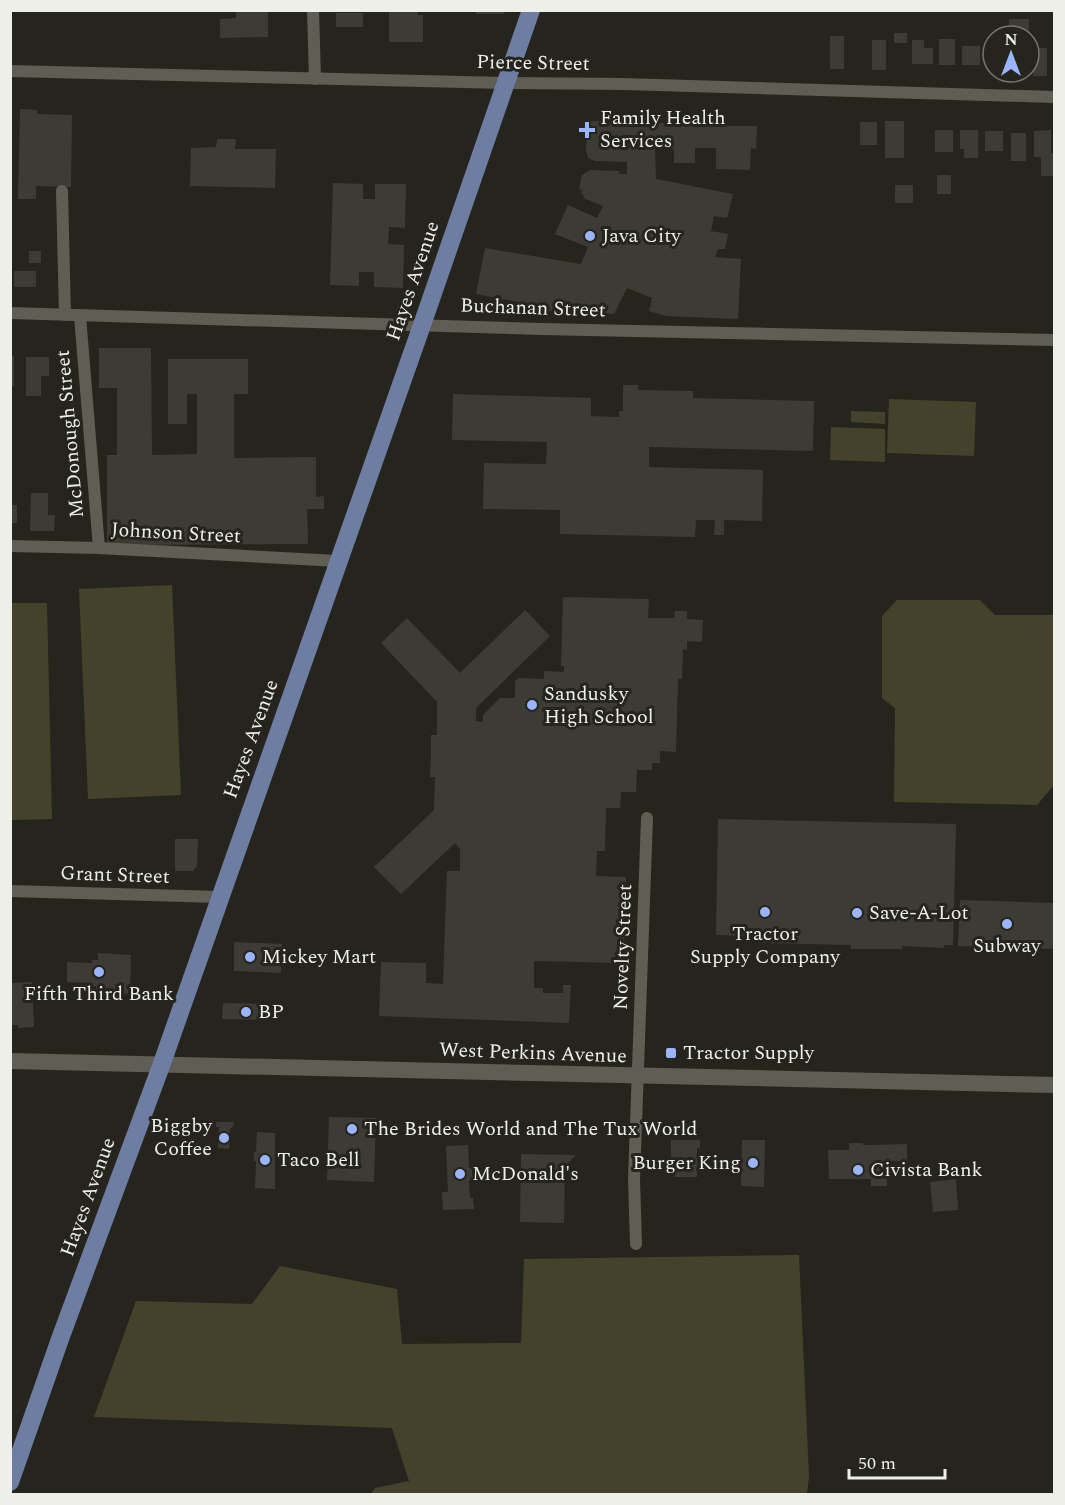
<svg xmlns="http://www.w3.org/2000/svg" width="1065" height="1505" viewBox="0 0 1065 1505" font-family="Spectral,serif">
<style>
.green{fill:#45422c}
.building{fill:#3d3c34}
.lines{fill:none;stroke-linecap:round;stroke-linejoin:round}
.minor{stroke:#5e5e55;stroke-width:12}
.secondary{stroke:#5e5e55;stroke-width:16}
.primary{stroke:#6e7da2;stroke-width:18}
.poi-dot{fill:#9ab5fd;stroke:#25251d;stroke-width:2}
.labels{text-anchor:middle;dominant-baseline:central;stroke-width:6;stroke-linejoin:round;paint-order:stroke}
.street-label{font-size:20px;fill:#efefea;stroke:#25251d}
.poi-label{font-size:20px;fill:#efefea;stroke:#25251d;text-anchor:start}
</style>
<rect width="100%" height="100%" fill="#25251d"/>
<!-- green -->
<g class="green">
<path d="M889,399L976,402L974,456L887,453Z"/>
<path d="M851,411L885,412V424L851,422Z"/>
<path d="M831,427L885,429V462L830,460Z"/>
<path d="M172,585L181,795L88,799L79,589Z"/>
<path d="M897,600H980L995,615H1054V785L1037,805L894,802L895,708L882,698V616Z"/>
<path d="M11,603H47L52,819L11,820Z"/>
<path d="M799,1255L809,1476L807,1494H371L375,1488L409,1481L392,1428L94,1417L136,1301L252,1304L280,1266L397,1289L402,1344L521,1343L524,1259Z"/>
</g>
<!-- building -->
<g class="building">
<path d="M236,10H268V37L220,38V19L236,18Z"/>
<path d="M405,10H418V15H423V42H389V12H405Z"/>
<rect x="476" y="10" width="28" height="4"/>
<rect x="336" y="13" width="27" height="14"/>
<rect x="1009" y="19" width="20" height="14"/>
<rect x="894" y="33" width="13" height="10"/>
<rect x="830" y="36" width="14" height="33"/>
<rect x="939" y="39" width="16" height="26"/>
<rect x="872" y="40" width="14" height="30"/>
<path d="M912,40H924V48H933V64H912Z"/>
<rect x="962" y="46" width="18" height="19"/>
<rect x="1033" y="48" width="14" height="28"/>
<path d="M20,109L37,110V114L72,115L71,187L36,186V199H18Z"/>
<path d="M628,119H656V123L689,122L688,126H757L756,149L751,148L750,170L716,169V148H695V163H674V149H655L656,179L733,194L727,218L714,216L711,231L728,234L725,249H718L715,257L741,259L738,319L666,316L649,311L652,298L627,288L614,314L545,311V307L476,294L485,248L581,264L588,247L555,234L568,205L597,218L603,206L583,198L584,195L581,194L582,190L579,189L582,175L590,170L619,171V174H627V162L595,161L588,158L586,149L588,121L629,122Z"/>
<rect x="885" y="121" width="19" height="37"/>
<rect x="860" y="122" width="17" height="23"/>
<rect x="935" y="130" width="18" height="22"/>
<path d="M960,130H978V158H964V149H960Z"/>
<path d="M1051,130V153H1054V176H1041V157H1034V131Z"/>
<rect x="985" y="131" width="18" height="20"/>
<rect x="1011" y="133" width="15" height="28"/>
<path d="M217,139H236L235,149H276L275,188L190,186L191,148L216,147Z"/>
<rect x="937" y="175" width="14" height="19"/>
<path d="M333,183L363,184V199H375V184H406L405,228L389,227L388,244L404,245L403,288L374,287V272H359V286L330,285Z"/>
<rect x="895" y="185" width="18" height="18"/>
<rect x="29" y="251" width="12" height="12"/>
<rect x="14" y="271" width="22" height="16"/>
<path d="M99,348H151L152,455L197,454V394H187V424H168V359H248V394H234V458L316,457V497L324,496V509H307L308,544L107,545V455H117V388H99Z"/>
<rect x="10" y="356" width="4" height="30"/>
<path d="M26,357H49V376H41V396H26Z"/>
<path d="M623,385H638V390L693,391V398L814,401L813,451L649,447V467L763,470L762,521L724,520V535H714L715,520H696L695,537L560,534V510L483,509L484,463L546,464L547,442L452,440L453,394L591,398V416L619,417V411H623Z"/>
<path d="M31,493H48V515H55L54,531H30Z"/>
<rect x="10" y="505" width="7" height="18"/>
<path d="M563,597L649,599L648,618H674L675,611H687V619L703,620L702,642L687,641V650L683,649L682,679H678L676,752L660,751V763H652V770H637L636,792H621L620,808H606L605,851H597L596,876L626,877L624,963L534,961V988H543V993H563V985H571L569,1023L379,1016L381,962L426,963V983L443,984L447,871H460V849L455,843L401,894L374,867L434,810L435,777H430L431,755V735H437V702L381,643L407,618L460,673L525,610L550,636L476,708V721L483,722V715L500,698H515V681L519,678L544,679V671L564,672V666H561Z"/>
<path d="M718,819L956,824L953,945H944V948L902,946V949H851V945L758,943V936L716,935Z"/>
<path d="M175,839H198L197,866L193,871H175Z"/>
<path d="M960,900L1054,903V949L958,946Z"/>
<path d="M234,942L282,944L281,973L234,971Z"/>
<path d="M98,953L131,955L130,994L96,992V986H91V983L67,982V962L92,963V960H98Z"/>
<path d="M32,982L34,1027L18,1028V1025H10V983Z"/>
<path d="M223,1003L269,1004L268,1020L222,1019Z"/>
<path d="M329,1117L376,1118L374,1182L327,1180Z"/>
<path d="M216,1122H234L233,1127L230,1128L229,1149L218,1148L219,1127H216Z"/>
<path d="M257,1132L275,1133V1189L255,1188L256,1161H254V1152H256Z"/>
<path d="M671,1140H700V1148H697V1177H675V1165H671Z"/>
<path d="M742,1140H765L764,1187L741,1186Z"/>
<path d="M849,1143H863V1145L907,1144V1161H887V1186H871V1179H829L828,1150H849Z"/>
<path d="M468,1145L469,1168L472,1167L473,1180H469L470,1198H473L474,1209L443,1210L442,1192H448L446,1146Z"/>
<path d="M521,1154L576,1155L565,1166L564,1223L520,1222Z"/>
<path d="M956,1179L958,1210L933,1212L930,1182Z"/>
</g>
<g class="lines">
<!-- minor -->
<g class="minor">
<path d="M313,10L315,79"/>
<path d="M10,71L505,83L624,84L1054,97"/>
<path d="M62,191L65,315"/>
<path d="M10,313L541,329L1054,340"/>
<path d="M80,316L99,548"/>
<path d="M10,546L99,548L338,561"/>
<path d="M10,891L219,897"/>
<path d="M636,1244L634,1179L647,818"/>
</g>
<!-- secondary -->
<path class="secondary" d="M10,1061L1054,1085"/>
<!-- primary -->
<path class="primary" d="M10,1482L60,1339L161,1066L422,325L531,10"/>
</g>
<!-- markers -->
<g class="poi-dot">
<path d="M584 121h6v6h6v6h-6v6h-6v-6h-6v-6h6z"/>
<circle cx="590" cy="236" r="6"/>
<circle cx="532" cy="705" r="6"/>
<circle cx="765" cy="912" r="6"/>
<circle cx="857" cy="913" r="6"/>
<circle cx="1007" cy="924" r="6"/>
<circle cx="250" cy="957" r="6"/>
<circle cx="99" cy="972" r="6"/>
<circle cx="246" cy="1012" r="6"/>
<rect x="665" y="1047" width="12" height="12" rx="3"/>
<circle cx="352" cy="1129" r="6"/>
<circle cx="224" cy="1138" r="6"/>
<circle cx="265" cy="1160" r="6"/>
<circle cx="753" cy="1163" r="6"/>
<circle cx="858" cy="1170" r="6"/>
<circle cx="460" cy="1174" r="6"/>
</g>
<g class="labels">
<!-- street labels -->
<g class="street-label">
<text transform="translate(533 63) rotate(1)">Pierce Street</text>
<text transform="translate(413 281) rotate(-71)">Hayes Avenue</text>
<text transform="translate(533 308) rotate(2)">Buchanan Street</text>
<text transform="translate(70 434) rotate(-95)">McDonough Street</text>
<text transform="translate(176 533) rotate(3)">Johnson Street</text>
<text transform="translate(251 739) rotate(-70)">Hayes Avenue</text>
<text transform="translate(115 875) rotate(2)">Grant Street</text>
<text transform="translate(623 947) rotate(-88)">Novelty Street</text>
<text transform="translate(533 1053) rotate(2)">West Perkins Avenue</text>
<text transform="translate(88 1197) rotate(-70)">Hayes Avenue</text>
</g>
<!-- poi labels -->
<g class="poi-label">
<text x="600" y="118">Family Health<tspan x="600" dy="23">Services</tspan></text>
<text x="602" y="236">Java City</text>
<text x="544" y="694">Sandusky<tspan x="544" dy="23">High School</tspan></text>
<text x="869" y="913">Save-A-Lot</text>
<text x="765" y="934" text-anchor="middle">Tractor<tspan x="765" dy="23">Supply Company</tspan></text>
<text x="1007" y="946" text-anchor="middle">Subway</text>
<text x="262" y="957">Mickey Mart</text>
<text x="99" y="994" text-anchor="middle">Fifth Third Bank</text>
<text x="258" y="1012">BP</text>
<text x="683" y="1053">Tractor Supply</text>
<text x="212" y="1126" text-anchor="end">Biggby<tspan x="212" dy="23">Coffee</tspan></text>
<text x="364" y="1129">The Brides World and The Tux World</text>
<text x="277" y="1160">Taco Bell</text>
<text x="741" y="1163" text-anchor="end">Burger King</text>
<text x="870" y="1170">Civista Bank</text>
<text x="472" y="1174">McDonald's</text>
</g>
</g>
<!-- border -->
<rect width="1065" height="1505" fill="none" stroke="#efefea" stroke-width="24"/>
<!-- north arrow -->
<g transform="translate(1011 54)"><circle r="28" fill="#25251d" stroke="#76766f" stroke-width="1.5"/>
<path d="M0-4.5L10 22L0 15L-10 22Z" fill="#9ab5fd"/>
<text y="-9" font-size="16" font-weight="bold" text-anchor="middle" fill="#efefea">N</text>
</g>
<!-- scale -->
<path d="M849 1469v9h96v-9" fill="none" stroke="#efefea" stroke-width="3"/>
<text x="858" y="1469" font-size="18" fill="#efefea" stroke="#25251d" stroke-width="4.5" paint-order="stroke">50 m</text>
</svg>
